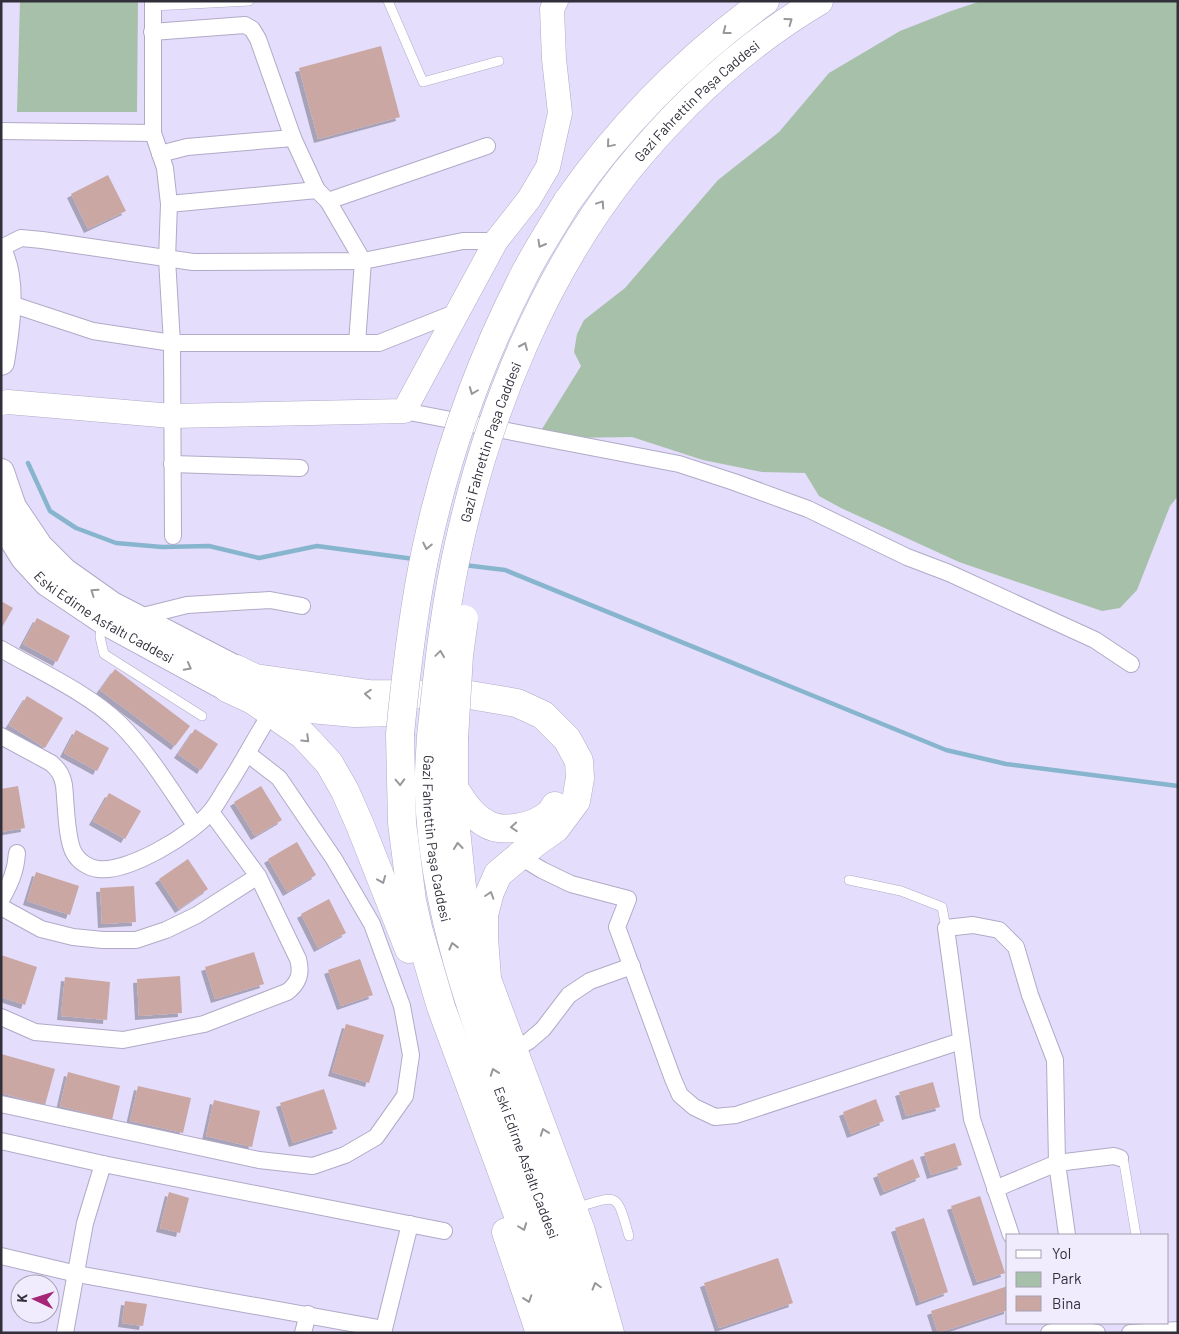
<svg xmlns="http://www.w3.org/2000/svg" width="1179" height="1334" viewBox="0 0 1179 1334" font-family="Barlow,sans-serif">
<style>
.green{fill:#a7c0a9}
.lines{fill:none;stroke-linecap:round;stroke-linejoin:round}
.stream{stroke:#88b5ce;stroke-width:4.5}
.building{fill:#caa7a3;filter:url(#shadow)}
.lane-casing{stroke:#b1aac7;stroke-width:10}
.street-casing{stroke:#b1aac7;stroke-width:18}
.secondary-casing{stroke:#b1aac7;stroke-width:25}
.primary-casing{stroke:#b1aac7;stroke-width:28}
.highway-casing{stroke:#b1aac7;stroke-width:29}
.lane{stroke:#fff;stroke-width:9}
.street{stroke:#fff;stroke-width:16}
.secondary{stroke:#fff;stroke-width:24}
.primary{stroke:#fff;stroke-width:26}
.highway{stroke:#fff;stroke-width:28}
.highway-bridge-casing{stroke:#b1aac7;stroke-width:29;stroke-linecap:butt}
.highway-bridge{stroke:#fff;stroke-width:28}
.oneway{stroke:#98979c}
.labels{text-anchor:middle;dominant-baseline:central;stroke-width:4.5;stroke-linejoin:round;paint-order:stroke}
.street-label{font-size:14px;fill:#312f3a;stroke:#f0ecfe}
</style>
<defs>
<filter id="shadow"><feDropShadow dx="-4" dy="4" stdDeviation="0" flood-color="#0004"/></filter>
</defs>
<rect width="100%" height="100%" fill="#e4ddfb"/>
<!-- green -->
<g class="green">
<path d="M20,1H138L137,112H17Z"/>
<path d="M981,1H1178V496L1170,506L1137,590L1120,608L1102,611L959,562L841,508L819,496L805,473L762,472L703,460L632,437L564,438L542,429L581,366L574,352L577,334L584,320L625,288L718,180L779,132L829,73L900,31L951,11Z"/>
</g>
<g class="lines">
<!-- stream -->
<g class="stream">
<path d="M28,463L50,511L76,528L116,543L162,547L209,546L259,558L317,546L414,559"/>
<path d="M464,565L505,570L946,750L1006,764L1178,786"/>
</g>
</g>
<!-- building -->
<g class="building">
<path d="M381,46L400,117L318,139L299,68Z"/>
<path d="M108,175L126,211L88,229L71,194Z"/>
<path d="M1,601L13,608L1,629Z"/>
<path d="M37,618L70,636L57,662L23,644Z"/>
<path d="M115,669L190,726L175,746L100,690Z"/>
<path d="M27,696L63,718L45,748L9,725Z"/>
<path d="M195,729L218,744L201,770L178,754Z"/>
<path d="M76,730L109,748L97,771L64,753Z"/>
<path d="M18,786L25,828L1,832V789Z"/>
<path d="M261,786L282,820L255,836L234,802Z"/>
<path d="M109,793L141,811L125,839L93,821Z"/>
<path d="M297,842L316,875L287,892L268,859Z"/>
<path d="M188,859L208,889L179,909L159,879Z"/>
<path d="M36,872L79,886L70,915L27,901Z"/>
<path d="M134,886L136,922L102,924L100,888Z"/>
<path d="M329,899L346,933L318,948L301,914Z"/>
<path d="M254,952L264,984L215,999L205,967Z"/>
<path d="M1,955L37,967L25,1005L1,997Z"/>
<path d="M360,959L373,995L341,1006L328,970Z"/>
<path d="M180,976L182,1013L139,1016L137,979Z"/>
<path d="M65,977L110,982L107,1020L61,1016Z"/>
<path d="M346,1024L384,1035L369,1083L332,1072Z"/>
<path d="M1,1054L55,1069L45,1105L1,1093Z"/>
<path d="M68,1072L120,1086L112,1120L60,1106Z"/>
<path d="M933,1082L940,1107L906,1116L899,1092Z"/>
<path d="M138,1086L191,1098L183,1133L130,1121Z"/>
<path d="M324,1089L337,1129L293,1143L280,1103Z"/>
<path d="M876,1099L884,1121L851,1134L843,1112Z"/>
<path d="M214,1100L260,1111L252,1147L206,1136Z"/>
<path d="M955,1143L962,1165L931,1175L924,1153Z"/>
<path d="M913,1159L920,1177L884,1192L877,1174Z"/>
<path d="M169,1192L189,1198L180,1233L160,1228Z"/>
<path d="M980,1196L1005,1273L977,1282L951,1206Z"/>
<path d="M924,1218L948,1292L920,1302L895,1228Z"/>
<path d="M778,1258L793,1303L719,1328L704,1283Z"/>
<path d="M1008,1286V1310L938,1333L931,1311Z"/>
<path d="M125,1301L147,1304L143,1326L122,1323Z"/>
</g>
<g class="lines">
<!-- lane casing -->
<g class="lane-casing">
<g id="lane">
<path d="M388,1L423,82L499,61"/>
<path d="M153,6L249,1"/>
<path d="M102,624L100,637L104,654L202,716"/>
<path d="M849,880L901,891L942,907L946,928"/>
<path d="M1120,1158L1124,1163L1136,1235"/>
<path d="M575,1208C619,1195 616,1191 629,1236"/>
</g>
</g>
<!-- street casing -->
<g class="street-casing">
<g id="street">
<path d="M153,1V133L165,168L169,204L167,259L172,343L173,536"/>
<path d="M152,32L245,25L252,29L258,39L293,138"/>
<path d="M1,131L153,133"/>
<path d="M160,154L187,147L293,138L317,190"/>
<path d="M328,201L363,261L357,343"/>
<path d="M169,204L317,190L328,201L487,146"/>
<path d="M1,248L21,238L42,240L193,262L363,261L463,241H496"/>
<path d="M8,303L93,331L172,343H379L457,312"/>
<path d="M404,411L679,464L734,482L808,509L907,557L949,573L1095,640L1131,664"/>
<path d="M172,464L300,468"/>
<path d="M135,618L187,605L270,600L302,606"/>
<path d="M1,649C39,671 90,694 120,724C149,753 172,792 195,825"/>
<path d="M1,736L51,763C59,770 62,775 64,785C66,802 66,839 74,853C79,862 89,868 98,869C128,873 193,834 211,811C217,804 221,796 226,788C242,764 255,738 271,713"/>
<path d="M519,856L542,870L571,884L628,899L617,927L673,1079L680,1095L694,1107L715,1117L736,1115L961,1041"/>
<path d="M1,900C10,884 16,871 17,853"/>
<path d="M1,907L41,929L73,937L103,940H136L166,930L197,915L258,876"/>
<path d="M1,1017L35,1032L123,1040L204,1024L287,992C299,983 302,973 298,959L258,876L211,812"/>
<path d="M514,1050L529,1041L543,1029L569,995L590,981L632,966"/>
<path d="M1,1104L259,1160L313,1166L345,1155L376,1137L405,1096L411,1055L402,1006L372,924L334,859L279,778L248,754"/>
<path d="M1,1141L103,1164L444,1231"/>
<path d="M995,1189L1057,1163L1114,1156L1120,1158"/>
<path d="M1011,1235L972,1119L946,928L973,925L999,930L1016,947L1030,995L1055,1060L1057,1163L1067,1235"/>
<path d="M1,1256L77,1274L384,1329"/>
<path d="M65,1333L85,1223L103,1164"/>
<path d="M303,1333L308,1314"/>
<path d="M383,1333L410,1224"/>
<path d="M1049,1333L1066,1328L1097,1333"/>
<path d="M1130,1333L1178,1330"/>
</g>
</g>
<!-- secondary casing -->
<g class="secondary-casing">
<path id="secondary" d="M1,403L8,402L172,416L404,411L496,241L529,199L548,167L560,113L554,59L552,9L556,1"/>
</g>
<!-- primary casing -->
<g class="primary-casing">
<g id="primary">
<path d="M1,257C13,286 6,331 1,362"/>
<path d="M1,472L13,507L40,547L64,571L112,605L236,669"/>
<path id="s1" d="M1,521L24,558L47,583L102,620L227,688"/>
</g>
</g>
<!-- highway casing -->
<g class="highway-casing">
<g id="highway">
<path id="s2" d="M625,173C679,106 745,45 819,1"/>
<path d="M567,202C621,124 688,57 765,1"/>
<path d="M236,669L255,678L369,694L470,695L517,703L543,715L567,739L579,761L580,778L576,801L556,828L535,843L498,874L490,892L484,915V938L487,978"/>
<path d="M227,688L253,700L303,735L329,763L345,791L360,825L409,949"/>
<path d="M253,700L311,709L354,713L398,712"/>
<path d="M400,734L402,823L412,901L419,932L441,1007L545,1288L558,1333"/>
<path id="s3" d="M431,737C430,756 428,775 429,794C434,930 489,1056 534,1182C552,1232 574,1281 584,1333"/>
<path d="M454,739V811L462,887L470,934L581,1231L610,1333"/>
<path d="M454,788C463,802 471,815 485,823C501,834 534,827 548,815C551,813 553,809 555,806"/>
<path d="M506,1232L540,1333"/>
</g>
</g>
<!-- lane -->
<use href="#lane" class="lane"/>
<!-- street -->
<use href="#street" class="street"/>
<!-- secondary -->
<use href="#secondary" class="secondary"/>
<!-- primary -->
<use href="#primary" class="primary"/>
<!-- highway -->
<use href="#highway" class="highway"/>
<!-- highway-bridge casing -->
<g class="highway-bridge-casing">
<g id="highway-bridge">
<path d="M400,734C406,672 413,610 426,550C446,456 479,363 523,277C536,251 552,227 567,202"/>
<path id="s4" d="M431,737C438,669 445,602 461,535C490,408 544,276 625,173"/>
<path d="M454,739L459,655L464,619"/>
</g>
</g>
<!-- highway-bridge -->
<use href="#highway-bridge" class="highway-bridge"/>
</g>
<!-- one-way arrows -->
<defs><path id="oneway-chevron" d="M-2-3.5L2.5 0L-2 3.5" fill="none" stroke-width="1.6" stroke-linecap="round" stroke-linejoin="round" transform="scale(1.25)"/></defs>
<g class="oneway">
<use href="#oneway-chevron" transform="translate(789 21) rotate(-36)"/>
<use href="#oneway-chevron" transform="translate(726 31) rotate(142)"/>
<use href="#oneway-chevron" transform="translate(610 144) rotate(130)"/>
<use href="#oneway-chevron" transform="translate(601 204) rotate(-56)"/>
<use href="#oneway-chevron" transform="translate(541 244) rotate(120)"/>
<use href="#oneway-chevron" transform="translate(524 346) rotate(-66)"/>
<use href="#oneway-chevron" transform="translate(473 391) rotate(111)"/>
<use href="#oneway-chevron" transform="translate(427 546) rotate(102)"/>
<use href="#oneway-chevron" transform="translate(94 592) rotate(-145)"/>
<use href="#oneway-chevron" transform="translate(440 654) rotate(-82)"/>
<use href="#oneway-chevron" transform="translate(188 667) rotate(28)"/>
<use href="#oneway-chevron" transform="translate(368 694) rotate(-176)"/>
<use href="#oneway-chevron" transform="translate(306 739) rotate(44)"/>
<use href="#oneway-chevron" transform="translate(400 782) rotate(88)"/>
<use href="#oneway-chevron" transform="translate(514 827) rotate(176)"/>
<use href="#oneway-chevron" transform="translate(458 846) rotate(-96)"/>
<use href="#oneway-chevron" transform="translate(382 880) rotate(68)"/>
<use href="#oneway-chevron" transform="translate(490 895) rotate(-72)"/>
<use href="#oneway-chevron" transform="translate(453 946) rotate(-104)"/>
<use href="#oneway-chevron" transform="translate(494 1072) rotate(-110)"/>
<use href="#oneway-chevron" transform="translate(544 1132) rotate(-110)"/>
<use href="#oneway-chevron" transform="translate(523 1227) rotate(69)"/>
<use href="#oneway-chevron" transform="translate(596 1286) rotate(-106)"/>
<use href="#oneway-chevron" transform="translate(528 1299) rotate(71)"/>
</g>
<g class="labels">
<!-- street labels -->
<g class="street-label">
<text stroke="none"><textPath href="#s2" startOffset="102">Gazi Fahrettin Paşa Caddesi</textPath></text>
<text stroke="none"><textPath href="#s4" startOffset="302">Gazi Fahrettin Paşa Caddesi</textPath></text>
<text stroke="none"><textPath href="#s1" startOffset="144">Eski Edirne Asfaltı Caddesi</textPath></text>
<text stroke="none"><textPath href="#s3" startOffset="102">Gazi Fahrettin Paşa Caddesi</textPath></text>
<text stroke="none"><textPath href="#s3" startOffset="440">Eski Edirne Asfaltı Caddesi</textPath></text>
</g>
</g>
<!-- border -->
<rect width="1179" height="1334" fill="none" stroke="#312f3a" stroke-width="5"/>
<!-- legend -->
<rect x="1006" y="1234" width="162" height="90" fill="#f0ecfe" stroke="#a4a0b0"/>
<rect x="1016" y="1250" width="25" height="8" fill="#ffffff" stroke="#a4a0b0"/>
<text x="1052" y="1259" font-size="15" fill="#312f3a">Yol</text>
<rect x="1016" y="1272" width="25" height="15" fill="#a7c0a9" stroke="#a4a0b0"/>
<text x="1052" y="1284" font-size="15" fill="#312f3a">Park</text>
<rect x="1016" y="1296" width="25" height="15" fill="#caa7a3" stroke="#a4a0b0"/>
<text x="1052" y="1309" font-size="15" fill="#312f3a">Bina</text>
<!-- north arrow -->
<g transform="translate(35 1299) rotate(274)"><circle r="24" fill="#f0ecfe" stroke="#a4a0b0"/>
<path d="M0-4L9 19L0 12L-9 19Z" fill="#a52676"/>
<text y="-8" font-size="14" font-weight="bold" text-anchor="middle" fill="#312f3a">K</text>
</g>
</svg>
